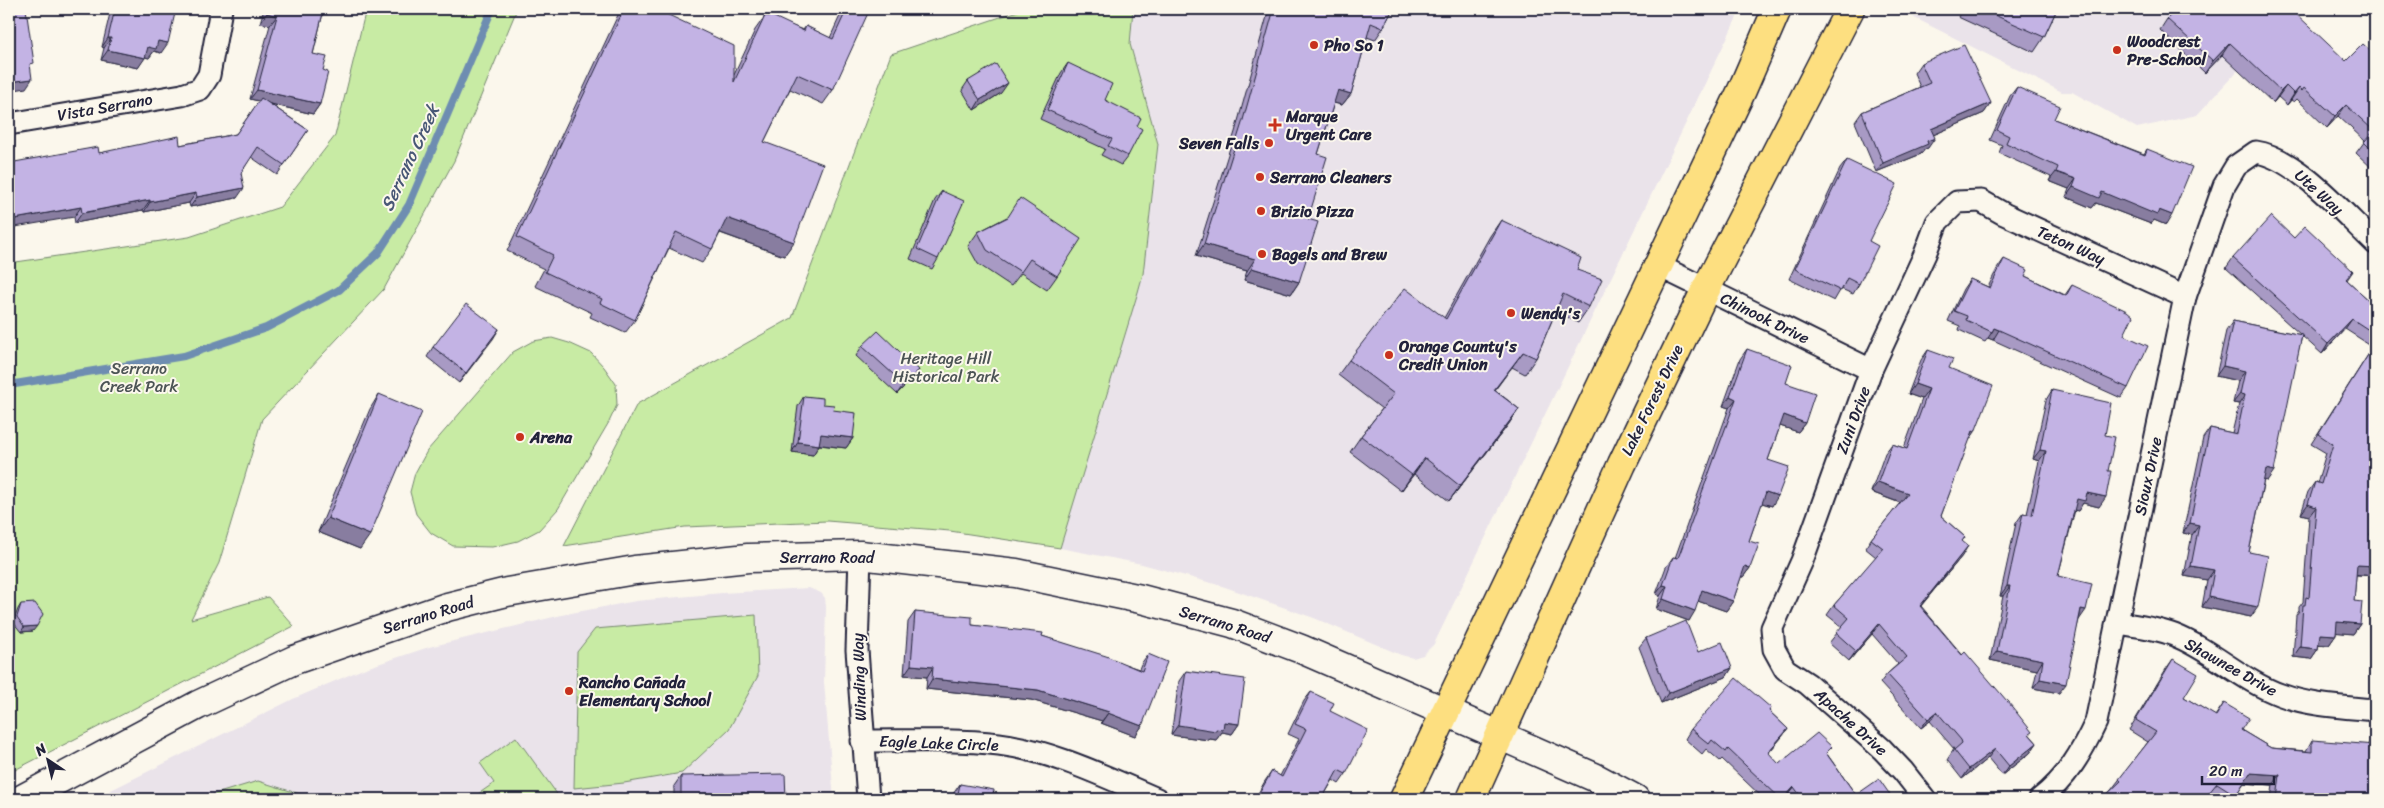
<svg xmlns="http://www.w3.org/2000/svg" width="2384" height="808" viewBox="0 0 2384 808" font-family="Sriracha,sans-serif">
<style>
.built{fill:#eae3ea}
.green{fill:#c8eba4;stroke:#758670}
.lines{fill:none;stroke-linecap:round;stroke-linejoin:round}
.stream{stroke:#6e8db1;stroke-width:8}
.minor-casing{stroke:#22223b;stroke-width:25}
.tertiary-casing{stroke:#22223b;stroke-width:31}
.primary-casing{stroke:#22223b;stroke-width:31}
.minor{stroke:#fbf7ec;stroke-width:21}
.tertiary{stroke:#fbf7ec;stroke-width:28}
.primary{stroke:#fddf80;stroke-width:28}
.wall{fill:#a89ac4;stroke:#22223b}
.shaded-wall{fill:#887da0;stroke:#22223b}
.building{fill:#c3b3e4;stroke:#22223b}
.poi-dot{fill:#c8321e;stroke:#fbf7ec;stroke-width:2}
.labels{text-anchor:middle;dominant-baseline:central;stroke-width:4;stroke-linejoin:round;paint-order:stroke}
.poi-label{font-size:16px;font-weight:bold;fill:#22223b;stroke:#fbf7ec;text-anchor:start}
.street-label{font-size:16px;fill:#22223b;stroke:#fbf7ec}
.park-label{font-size:16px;fill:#4c5455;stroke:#fbf7ec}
.water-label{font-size:18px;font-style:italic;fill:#485776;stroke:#fbf7ec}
</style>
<rect width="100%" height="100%" fill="#fbf7ec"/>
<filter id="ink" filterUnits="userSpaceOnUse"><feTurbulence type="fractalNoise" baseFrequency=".02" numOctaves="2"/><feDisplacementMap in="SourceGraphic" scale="10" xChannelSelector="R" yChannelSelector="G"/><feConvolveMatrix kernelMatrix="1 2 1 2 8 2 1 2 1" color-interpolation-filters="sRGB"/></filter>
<g filter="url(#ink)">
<!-- built -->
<g class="built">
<path d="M1133,9H1741L1434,644L1423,655L1413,658L1401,655L1314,618L1222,586L1142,564L1060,548L1143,274L1158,144L1130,44Z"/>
<path d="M1897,9H2294L2197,115L2137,128L2072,92H2062Z"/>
<path d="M809,588L821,593L825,598L826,607L824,682L834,799H93L293,699L363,669L429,647L566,614L636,601L722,593Z"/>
</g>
<!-- green -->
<g class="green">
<path d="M366,9H517L454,161L384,289L262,419L219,563L191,619L268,597L294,626L9,773V263L189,237L280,207L335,136Z"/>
<path d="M1024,9H1133L1130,44L1158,144L1143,274L1138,292L1060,548L950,531L827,521L685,527L564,546L637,404L792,318L891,54Z"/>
<path d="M552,338L569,343L591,353L604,367L616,384L617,405L609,422L558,509L539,530L518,541L492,547L453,546L431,533L416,514L410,492L415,473L427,451L513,352L533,341Z"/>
<path d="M756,615L758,676L729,729L682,773L624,783L574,788L577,652L595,629Z"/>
<path d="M516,737L557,794L550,799H471L494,783L480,763Z"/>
<path d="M258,781L316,799H198H199Z"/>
</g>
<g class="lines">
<!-- stream -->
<path class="stream" d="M9,385L184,356L266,328L339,290L378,253L409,205L492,9"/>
<!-- minor casing -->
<g class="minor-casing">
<g id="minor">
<path d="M9,124L182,95L200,89L209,75L221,9"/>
<path d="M1659,266L1871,370"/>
<path d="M860,555L857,650L868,799"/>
<path d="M2118,623C2137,626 2156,628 2174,635C2212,650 2242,681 2281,695C2311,706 2343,707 2375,710"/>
<path d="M862,741C908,741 954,739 999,744C1053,751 1108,778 1157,799"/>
<path d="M1925,799L1903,771L1882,749L1808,684L1785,669L1774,649L1772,628L1802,561L1871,370L1925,254L1937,222L1957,202L1981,201L2004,214L2185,297"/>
<path d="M2040,799C2067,778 2082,752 2096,722L2185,297L2224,186L2236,166L2256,152C2297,158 2345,215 2375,243"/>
</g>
</g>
<!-- tertiary casing -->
<g class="tertiary-casing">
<path id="tertiary" d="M22,799L198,705L294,660L447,607L507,592L635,570L748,558L860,555L1016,573L1141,599L1232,623L1301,649L1501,736L1594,777L1635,799"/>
</g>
<!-- primary casing -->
<g class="primary-casing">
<g id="primary">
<path d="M1404,799L1742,90L1777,9"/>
<path d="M1471,799L1622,464L1706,289L1850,9"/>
</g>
</g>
<!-- minor -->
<use href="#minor" class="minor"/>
<!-- tertiary -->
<use href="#tertiary" class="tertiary"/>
<!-- primary -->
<use href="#primary" class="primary"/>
</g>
<!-- wall -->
<g class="wall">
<path d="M111,9H176L161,53L154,51L149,58L145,57L138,68L101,60L104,48L102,47Z"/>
<path d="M264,9H324L313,54L323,70L320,104L313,114L270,104L308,130L277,175L251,157L241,173L237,198L190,207L189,203L144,212L143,210L75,223L74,217L99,153L180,145L236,134L259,101L250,99L270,25L260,23Z"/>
<path d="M623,9H656L734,75L755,30L765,16L803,30L806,26L830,38L839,18L846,9H859L833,90L823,104L790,89L764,142L784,256L720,233L712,249L702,263L669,248L635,320L625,333L590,317L592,313L535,286L544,269L507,251L618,15Z"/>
<path d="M1269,9H1393L1383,28L1375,40L1367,37L1351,94L1342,105L1334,103L1318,154L1308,219L1299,282L1291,294L1244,280L1247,271L1196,256L1235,132Z"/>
<path d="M1962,9H2057L2044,37L2034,52L1958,17Z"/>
<path d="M2167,19L2346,61L2375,55V171L2356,153L2365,141L2338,116L2327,128L2297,99L2294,102L2291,100L2287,105L2278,97L2273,103L2222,55L2205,73L2160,30Z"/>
<path d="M1068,63L1105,100L1137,126L1128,156L1121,165L1101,155L1105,149L1040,119L1061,73Z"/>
<path d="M1921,63L1991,103L1984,113L1933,135L1928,148L1925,149L1921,154L1876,172L1855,122L1862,112L1920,87L1914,73Z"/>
<path d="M968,81L1001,93L974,110L962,90Z"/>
<path d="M2017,87L2054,119L2144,154L2147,149L2166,225L2154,220L2151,224L2096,203L2092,208L2066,197L2069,189L2049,181L2051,177L1999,153L2002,145L1990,140L2010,96Z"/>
<path d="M1847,160L1869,241L1859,284L1853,294L1841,289L1834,301L1789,279L1840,169Z"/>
<path d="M2375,179V186L2372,184Z"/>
<path d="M942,191L938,259L932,269L910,259L935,200Z"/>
<path d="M1007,217L1057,276L1047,290L1021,273L1011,286L978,264L968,246L978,232Z"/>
<path d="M1501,220L1577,270L1589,307L1578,323L1556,311L1536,358L1525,374L1512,367L1495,390L1519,409L1508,425L1449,501L1414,474L1401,491L1350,452L1361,436L1382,409L1338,375L1349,360L1444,318L1490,236Z"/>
<path d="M2294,238L2353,271L2347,280L2375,306V518L2370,535L2375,536V576L2356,575L2354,601L2360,624L2353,634L2336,632V635L2329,645L2319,644L2318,649L2311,659L2293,657L2296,615L2299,611V607L2303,602L2309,516L2301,514L2308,492L2315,482L2317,483L2326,453L2311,444L2373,347L2345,329L2322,354L2302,336L2267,481L2264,480L2249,552L2251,617L2202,607L2207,580L2184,576L2192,535L2183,533L2203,438L2210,428L2232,433L2239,404L2233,403L2238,381L2216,376L2226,331L2233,321L2301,335L2226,268L2233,258Z"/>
<path d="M2004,259L2025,276L2065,295L2072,285L2124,335L2128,388L2121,398L1993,340L1988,338L1985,342L1959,330L1960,326L1948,321L1963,289L1970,279L1988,287L1997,269Z"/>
<path d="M499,329L459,383L427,357L433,347Z"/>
<path d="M862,346L919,370L912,379L897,394L856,356Z"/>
<path d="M1747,349L1786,383L1805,423L1798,432L1780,426L1768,460L1772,506L1762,503L1749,541L1750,568L1743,577H1741L1733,601L1726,611L1698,601L1689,621L1656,609L1660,596L1656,594L1666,567L1673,557L1675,558L1729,408L1723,406L1740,359Z"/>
<path d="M1928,350L1949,368L1969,440L1941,516L1965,537L1962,541V556L1921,606L2037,743L2030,753L2002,775L1988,758L1962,779L1947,760L1954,749L1930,721L1921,728L1880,683L1887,674L1898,664L1872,634L1849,661L1829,643L1842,627L1827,615L1834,605L1876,557L1865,548L1871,539L1900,503L1871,492L1885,453L1892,444L1904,448L1922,399L1908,394L1921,360Z"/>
<path d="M2052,390L2105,435L2099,507L2083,503L2078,511L2075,510L2058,576L2079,620L2059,693L2033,688L2037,670L1990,660L2003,596H2000L2016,523L2023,513L2027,514L2039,461L2033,459L2046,400Z"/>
<path d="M379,394L360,549L318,532L370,409Z"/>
<path d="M804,396L833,410L853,438L846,448L819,445L813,455L792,452L798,406Z"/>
<path d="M21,604L33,631L21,632L13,622L18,609Z"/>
<path d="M915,612L972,625L1042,636L1139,669L1141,664L1148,654L1142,726L1135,736L1101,723L1102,721L1031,700L926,689L927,677L904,675L908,622Z"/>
<path d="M1646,638L1698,652L1732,668L1726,677L1661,703L1639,647Z"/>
<path d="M2173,659L2184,697L2215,716L2224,703L2241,730L2271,748L2306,751L2312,740L2375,799H2271L2273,785L2244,783L2233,799H2220L2210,793L2205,799H2102L2112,789L2148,742L2129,730L2166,669Z"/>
<path d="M1186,671L1239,724L1232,734L1222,732L1216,740L1210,739L1209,740L1171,735L1179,681Z"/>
<path d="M1311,692L1330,711L1346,774L1339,784L1333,780L1322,799H1255L1265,781L1272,771L1280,776L1299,739L1288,734L1304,701Z"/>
<path d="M1771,708L1769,711L1788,729L1781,738L1768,753L1779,764L1827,754L1856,795L1893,799H1789L1787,796L1785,799H1764L1722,759L1720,761L1706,749L1702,754L1685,739L1691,729Z"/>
<path d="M681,776L786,799H674V786Z"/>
<path d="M960,784L993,799H995H952L953,794Z"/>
</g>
<!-- shaded-wall -->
<g class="shaded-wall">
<path d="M267,13L277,16L270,25L260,23Z"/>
<path d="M108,38H111L104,48L102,47Z"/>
<path d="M158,41L168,43L161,53L154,51L149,58L141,56L148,47Z"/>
<path d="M2230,43L2222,55L2205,73L2213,61Z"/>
<path d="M108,50L145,58L138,68L101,60Z"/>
<path d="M32,79L26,88L9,91V82Z"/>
<path d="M1008,83L1001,93L974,110L980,100Z"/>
<path d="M2286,86L2278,97L2273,103L2281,91Z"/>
<path d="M2299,88L2291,100L2287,105L2294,94Z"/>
<path d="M257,90L320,104L313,114L250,99Z"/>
<path d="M1338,90L1351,94L1342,105L1330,102Z"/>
<path d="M1991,103L1984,113L1924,139L1931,129Z"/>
<path d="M2346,105L2338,116L2327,128L2335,116Z"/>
<path d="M1935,138L1928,148L1925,149L1921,154L1876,172L1883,163L1927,141Z"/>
<path d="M2056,172L2076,179L2069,189L2049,181Z"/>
<path d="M2073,187L2102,192L2159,210L2172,215L2166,225L2154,220L2151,224L2096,203L2092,208L2066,197Z"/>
<path d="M244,188L237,198L190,207L197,197Z"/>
<path d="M196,193L189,203L144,212L150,202Z"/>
<path d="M150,200L143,210L75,223L82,213Z"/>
<path d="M81,207L74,217L9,228V220Z"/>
<path d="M727,218L794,242L784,256L718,232Z"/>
<path d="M1204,244L1255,259L1247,271L1196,256Z"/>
<path d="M1252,268L1299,282L1291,294L1244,280Z"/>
<path d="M2352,319L2345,329L2322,354L2328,344Z"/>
<path d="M1994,328L1999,330L1993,340L1988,338L1992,332Z"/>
<path d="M499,329L493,339L459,383L466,373Z"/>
<path d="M1523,352L1512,367L1483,405L1494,390Z"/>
<path d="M2223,366L2245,371L2238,381L2216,376Z"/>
<path d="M919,370L912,379L897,394L904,384Z"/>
<path d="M1915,384L1929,389L1922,399L1908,394Z"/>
<path d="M2240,394L2245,395L2239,404L2233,403Z"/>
<path d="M1730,396L1736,399L1729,408L1723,406Z"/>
<path d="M1519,409L1508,425L1449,501L1460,486Z"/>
<path d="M1784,415L1805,423L1798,432L1777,425Z"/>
<path d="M1973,431L1975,432L1968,442Z"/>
<path d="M821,434L853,438L846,448L814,444Z"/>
<path d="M798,442L819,445L813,455L792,452Z"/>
<path d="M2040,450L2046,451L2039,461L2033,459Z"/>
<path d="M1425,458L1414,474L1401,491L1412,475Z"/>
<path d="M2266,469L2274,471L2267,481L2259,479Z"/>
<path d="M1878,482L1908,493L1901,503L1871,492Z"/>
<path d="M1766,492L1778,496L1772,506L1759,502Z"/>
<path d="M2087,493L2106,497L2099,507L2083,503L2078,511L2070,509L2077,499Z"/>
<path d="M2308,504L2316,507L2309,516L2301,514Z"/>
<path d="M328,518L370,535L360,549L318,532Z"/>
<path d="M2190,523L2199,525L2192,535L2183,533Z"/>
<path d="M1968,546L1962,556L1913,615L1920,606Z"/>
<path d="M2357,565L2375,566V576L2350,574Z"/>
<path d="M1745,566L1750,568L1743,577L1738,576Z"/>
<path d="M2191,566L2214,570L2207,580L2184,576Z"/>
<path d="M1663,585L1667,586L1660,596L1656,594Z"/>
<path d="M2007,586H2010L2003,596H2000Z"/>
<path d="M1702,590L1733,601L1726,611L1695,600Z"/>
<path d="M2209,597L2258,607L2251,617L2202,607Z"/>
<path d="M1663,599L1695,611L1689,621L1656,609Z"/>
<path d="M2081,609L2086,610L2079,620Z"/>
<path d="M2337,622L2360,624L2353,634L2330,632Z"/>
<path d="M1879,624L1872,634L1849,661L1856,651Z"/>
<path d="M37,626L33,631L21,632L24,627Z"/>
<path d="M2320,634L2336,635L2329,645L2313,644Z"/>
<path d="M2300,647L2318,649L2311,659L2293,657Z"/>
<path d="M1997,651L2043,660L2037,670L1990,660Z"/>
<path d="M911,665L933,667L927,677L904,675Z"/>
<path d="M1732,668L1726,677L1661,703L1668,693Z"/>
<path d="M932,679L1038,690L1109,712L1102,721L1031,700L926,689Z"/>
<path d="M2040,679L2066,684L2059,693L2033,688Z"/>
<path d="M1937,712L1930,721L1921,728L1928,719Z"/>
<path d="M1108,713L1142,726L1135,736L1101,723Z"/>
<path d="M1224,722L1239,724L1232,734L1222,732L1216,740L1210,739L1209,740L1171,735L1178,725Z"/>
<path d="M1788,729L1781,738L1761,762L1768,752Z"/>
<path d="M2037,743L2030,753L2002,775L2009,766Z"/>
<path d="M1995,749L1988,758L1962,779L1969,769Z"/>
<path d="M2250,773L2280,775L2273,785L2243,783Z"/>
<path d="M1794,787L1785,799H1783Z"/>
</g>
<!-- building -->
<g class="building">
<path d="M9,9H26L34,63L30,64L32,79L9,82Z"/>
<path d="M115,9H176L168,43L158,41L156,49L148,47L145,58L108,50L111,38H108Z"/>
<path d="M268,9H324L313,54L327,57L323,70L328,72L320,104L257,90L277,16L267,13Z"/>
<path d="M624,9H656L734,46V82L765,16H772L804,31L806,26L833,39L847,9H859L868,13L833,90L797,74L764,142L823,164L794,242L727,218L712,249L676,232L635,320L600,303L602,299L545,272L553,255L517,237Z"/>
<path d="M1274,9H1393L1383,28L1371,23L1351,94L1338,90L1318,154L1327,157L1308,219L1318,222L1299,282L1252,268L1255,259L1204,244L1243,120Z"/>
<path d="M1981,9H2057L2044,37Z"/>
<path d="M2177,9H2291L2346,61L2363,44L2375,55V153L2364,142L2374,131L2346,105L2335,116L2304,88L2302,91L2299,88L2294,94L2286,86L2281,91L2230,43L2213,61L2167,19Z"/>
<path d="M1964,45L1991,103L1931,129L1935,138L1927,141L1928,144L1883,163L1862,112L1930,83L1921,63Z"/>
<path d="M1068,63L1112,84L1105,100L1141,118L1137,126L1142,129L1128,156L1108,146L1112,139L1047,110Z"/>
<path d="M996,64L1008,83L980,100L968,81Z"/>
<path d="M2017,87L2060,106L2054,119L2145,155L2147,149L2192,167L2172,215L2159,210L2157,215L2102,192L2099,198L2073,187L2076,179L2056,172L2058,167L2006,143L2009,136L1997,130Z"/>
<path d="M261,98L308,130L284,165L258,147L241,173L244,188L197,197L196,193L150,202V200L82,213L81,207L9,220V163L98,147L99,153L179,136L180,145L236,134Z"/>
<path d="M1847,160L1897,184L1869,241L1878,246L1859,284L1847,278L1841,291L1795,269Z"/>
<path d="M942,191L964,201L938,259L917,249Z"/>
<path d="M1020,198L1081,239L1057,276L1030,259L1021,272L987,250L978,232L1008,217Z"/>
<path d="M2271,216L2294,238L2305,226L2353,271L2346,279L2375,306V334L2352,319L2328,344L2233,258Z"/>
<path d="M1501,220L1581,258L1577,270L1602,279L1589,307L1563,294L1536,358L1523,352L1494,390L1519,409L1460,486L1425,458L1412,475L1361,436L1394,394L1349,360L1405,288L1446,319Z"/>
<path d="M2004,259L2028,270L2025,276L2066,296L2072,285L2127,311L2133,316L2124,335L2148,346L2128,388L1999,330L1994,328L1992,332L1966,320L1967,316L1954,311L1970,279L1990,288Z"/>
<path d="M466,304L499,329L466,373L433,347Z"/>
<path d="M2233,321L2302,335L2274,471L2266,469L2249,552L2268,556L2258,607L2209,597L2214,570L2191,566L2199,525L2190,523L2210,428L2237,434L2245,395L2240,394L2245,371L2223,366Z"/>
<path d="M878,331L919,370L904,384L862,346Z"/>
<path d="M2375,344V518L2370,535L2375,536V566L2357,565L2354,601L2362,602L2360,624L2337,622L2336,635L2320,634L2318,649L2300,647L2303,605H2305L2306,597L2309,598L2316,507L2308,504L2315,482L2321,484L2333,444L2318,434Z"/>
<path d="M1747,349L1792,365L1786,383L1815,393L1805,423L1784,415L1768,460L1789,467L1778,496L1766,492L1749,541L1759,544L1750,568L1745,566L1733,601L1702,590L1695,611L1663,599L1667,586L1663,585L1673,557L1678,558L1680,553L1736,399L1730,396Z"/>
<path d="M1928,350L1953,359L1949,368L1993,386L1975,432L1973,431L1941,516L1965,537L1962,541L1968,546L1920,606L1962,655L1965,652L2013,708L2032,732L2029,734L2037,743L2009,766L1995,749L1969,769L1954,750L1962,743L1961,740L1937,712L1928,719L1887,674L1907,657L1879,624L1856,651L1836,633L1849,618L1834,605L1883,548L1871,539L1908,493L1878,482L1892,444L1907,449L1929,389L1915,384Z"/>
<path d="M2052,390L2111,403L2105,435L2115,437L2108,471H2111L2106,497L2087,493L2085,501L2077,499L2058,576L2092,584L2086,610L2081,609L2066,684L2040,679L2043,660L1997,651L2010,586H2007L2023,513L2032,515L2046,451L2040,450Z"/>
<path d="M379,394L422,412L370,535L328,518Z"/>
<path d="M804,396L823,398V404L834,405L833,410L856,413L853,438L821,434L819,445L798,442Z"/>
<path d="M35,603L43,614L37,626L24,627L17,617L21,604Z"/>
<path d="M915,612L972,617V625L1043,633L1042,636L1106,656L1142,671L1148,654L1167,662L1142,726L1108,713L1109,712L1038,690L932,679L933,667L911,665Z"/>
<path d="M1686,621L1698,652L1722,642L1732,668L1668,693L1646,638Z"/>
<path d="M2173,659L2198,674L2184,697L2216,716L2224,703L2249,718L2241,730L2271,748L2312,752V740L2375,745V799H2277L2280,775L2250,773L2236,795L2217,783L2204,799H2102L2121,781L2119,779L2156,732L2136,720Z"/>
<path d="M1186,671L1245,679L1239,724L1224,722L1223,730L1216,729V731L1178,725Z"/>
<path d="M1736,678L1771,708L1769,711L1788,729L1768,752L1779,764L1817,733L1832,747L1826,753L1856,795L1879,779L1893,799H1803L1794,787L1783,799H1781L1728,749L1726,752L1712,740L1709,744L1691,729Z"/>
<path d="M1311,692L1334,703L1330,711L1368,730L1346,774L1338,770L1322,799H1256L1272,771L1282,777L1306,729L1295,724Z"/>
<path d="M785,774L786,799H681V776Z"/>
<path d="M960,784L994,790L993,799H995H957Z"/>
<path d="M1031,795L1041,799H1029Z"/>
<path d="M936,798L946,799H936Z"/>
</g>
</g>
<!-- markers -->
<g class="poi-dot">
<circle cx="1314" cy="45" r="5"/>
<circle cx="2117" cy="50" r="5"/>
<path d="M1272.5 117.5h5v5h5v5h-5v5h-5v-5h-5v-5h5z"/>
<circle cx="1269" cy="143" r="5"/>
<circle cx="1260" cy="177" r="5"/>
<circle cx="1261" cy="211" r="5"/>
<circle cx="1262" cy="254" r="5"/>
<circle cx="1511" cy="313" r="5"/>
<circle cx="1389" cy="355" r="5"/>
<circle cx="520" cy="437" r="5"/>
<circle cx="569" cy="691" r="5"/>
</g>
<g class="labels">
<!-- poi labels -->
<g class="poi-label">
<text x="2127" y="41">Woodcrest<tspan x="2127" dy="18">Pre-School</tspan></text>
<text x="1324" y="45">Pho So 1</text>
<text x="1286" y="116">Marque<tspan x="1286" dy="18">Urgent Care</tspan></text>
<text x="1259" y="143" text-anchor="end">Seven Falls</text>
<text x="1270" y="177">Serrano Cleaners</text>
<text x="1271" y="211">Brizio Pizza</text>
<text x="1272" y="254">Bagels and Brew</text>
<text x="1521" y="313">Wendy's</text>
<text x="1399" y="346">Orange County's<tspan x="1399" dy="18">Credit Union</tspan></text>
<text x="530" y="437">Arena</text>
<text x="579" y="682">Rancho Cañada<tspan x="579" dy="18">Elementary School</tspan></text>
</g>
<!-- street labels -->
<g class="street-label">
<text transform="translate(105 107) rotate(-10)">Vista Serrano</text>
<text transform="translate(2319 192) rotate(42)">Ute Way</text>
<text transform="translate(2071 245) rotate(24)">Teton Way</text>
<text transform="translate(1765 318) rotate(26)">Chinook Drive</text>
<text transform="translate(1652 400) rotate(-64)">Lake Forest Drive</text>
<text transform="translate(1853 420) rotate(-70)">Zuni Drive</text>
<text transform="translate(2148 476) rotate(-78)">Sioux Drive</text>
<text x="827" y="557">Serrano Road</text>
<text transform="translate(428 615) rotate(-17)">Serrano Road</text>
<text transform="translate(1225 624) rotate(17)">Serrano Road</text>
<text transform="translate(2231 667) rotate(29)">Shawnee Drive</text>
<text transform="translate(859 677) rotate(-92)">Winding Way</text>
<text transform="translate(1851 722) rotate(42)">Apache Drive</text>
<text transform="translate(939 743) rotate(2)">Eagle Lake Circle</text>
</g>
<!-- park labels -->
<g class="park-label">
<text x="946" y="358">Heritage Hill<tspan x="946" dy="18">Historical Park</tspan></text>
<text x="139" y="368">Serrano<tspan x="139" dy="18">Creek Park</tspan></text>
</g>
<!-- water labels -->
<g class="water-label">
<text transform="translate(410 158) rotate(-65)">Serrano Creek</text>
</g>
</g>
<!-- margin -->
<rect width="2384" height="808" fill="none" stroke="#fbf7ec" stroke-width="30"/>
<rect x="15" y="15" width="2354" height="778" fill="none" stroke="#22223b" stroke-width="2" filter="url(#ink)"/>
<!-- north arrow -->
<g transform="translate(48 760) rotate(325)" stroke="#fbf7ec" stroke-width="4" paint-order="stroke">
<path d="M0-4L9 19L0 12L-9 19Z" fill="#22223b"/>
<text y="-8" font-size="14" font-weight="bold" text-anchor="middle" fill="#22223b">N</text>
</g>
<!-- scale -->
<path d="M2202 776v8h72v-8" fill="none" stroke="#22223b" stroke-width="2.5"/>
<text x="2209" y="776" font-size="15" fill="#22223b" stroke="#fbf7ec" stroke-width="4" paint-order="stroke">20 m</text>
</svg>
